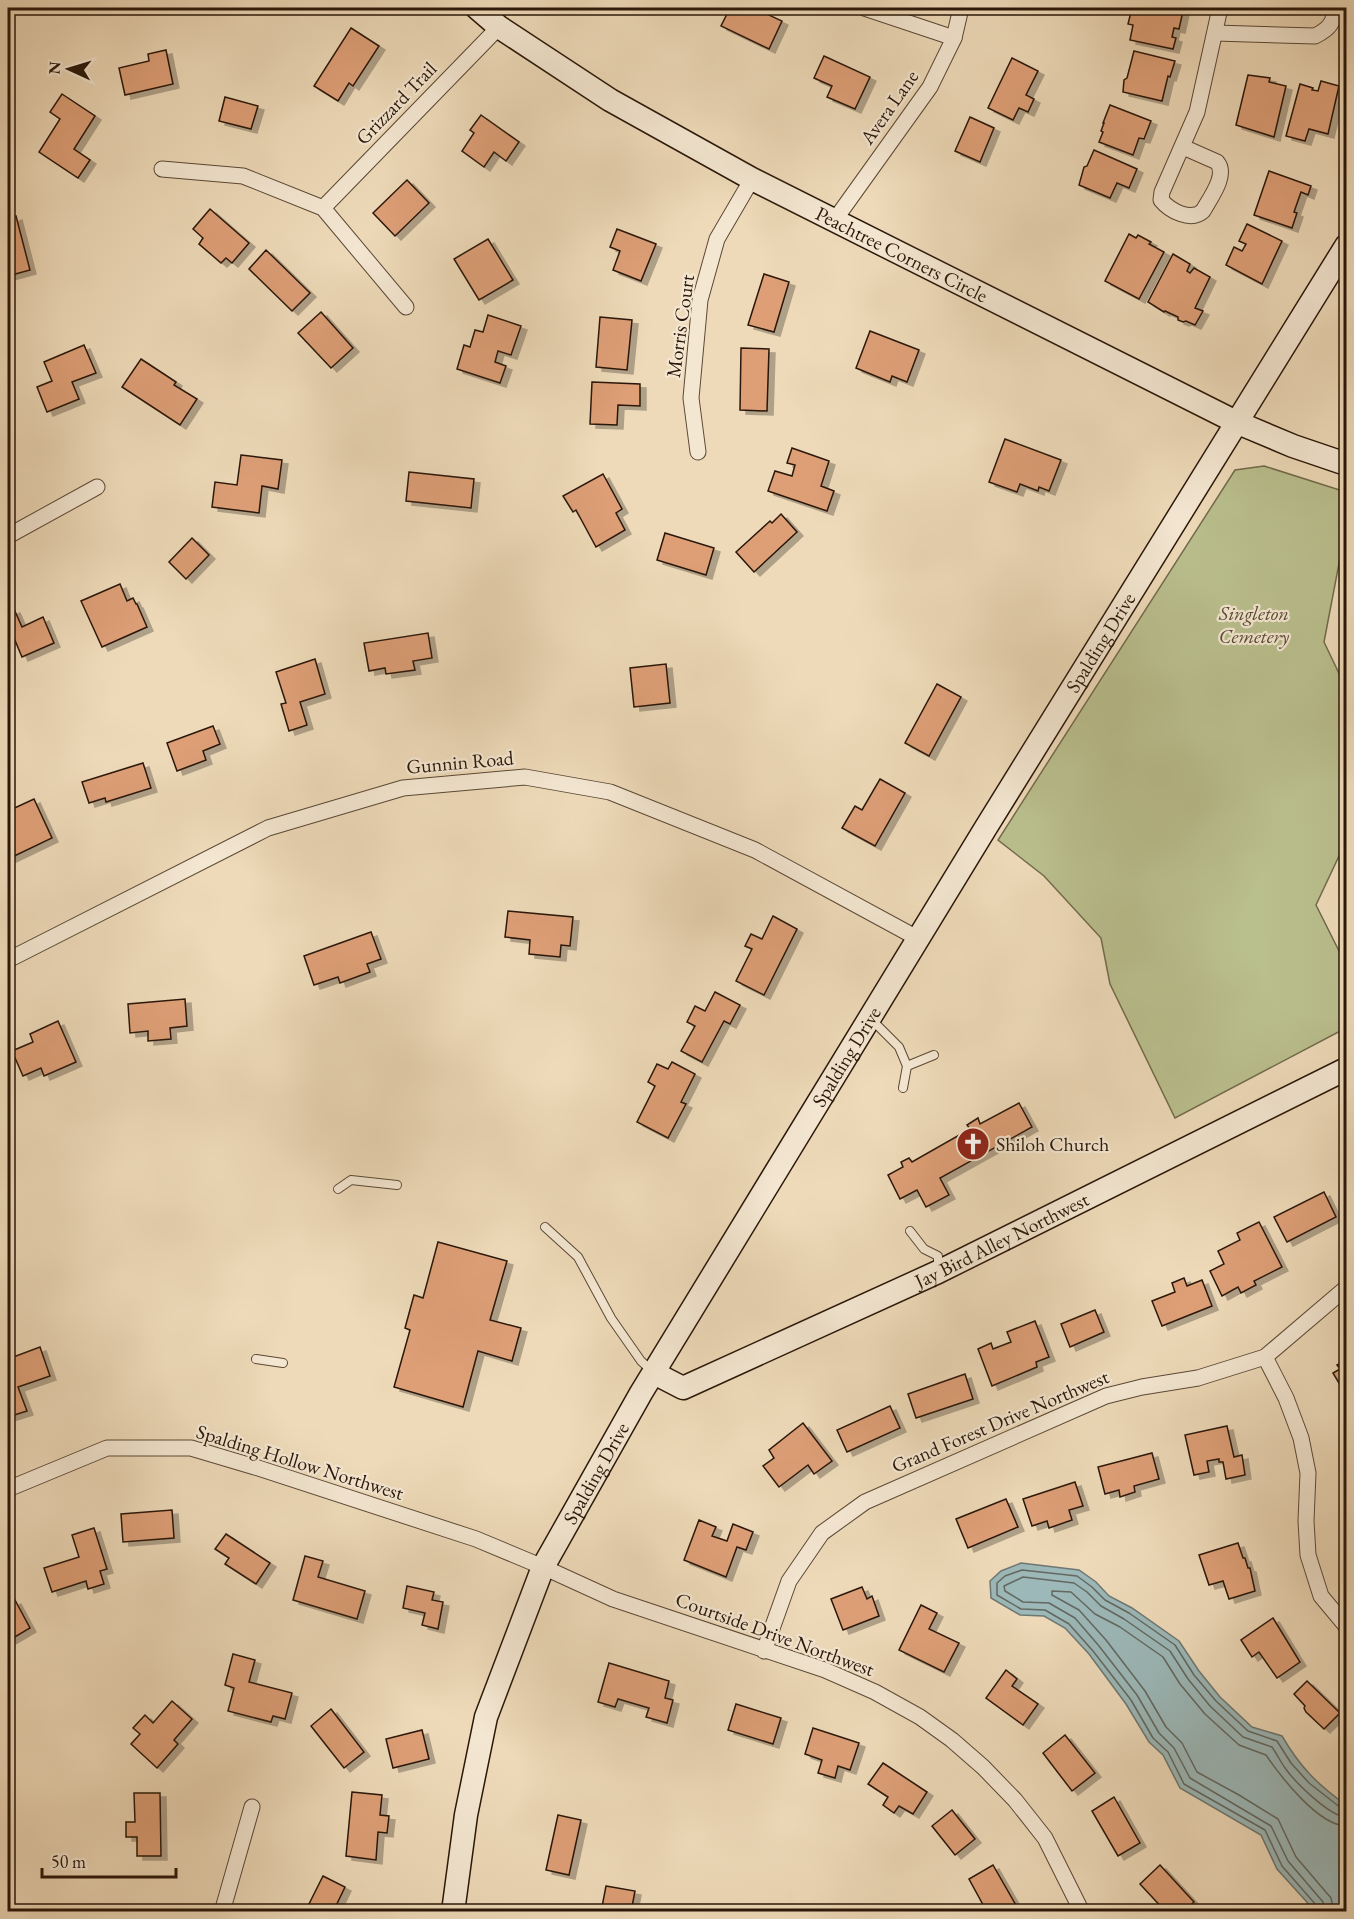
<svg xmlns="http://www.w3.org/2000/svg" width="1354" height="1919" viewBox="0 0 1354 1919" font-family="'EB Garamond',serif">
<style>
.green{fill:#babf8e;stroke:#726b4c;stroke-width:1.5}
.water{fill:#9cb8b8;stroke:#6e7872;stroke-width:1.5}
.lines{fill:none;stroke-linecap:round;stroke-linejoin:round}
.shore{stroke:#636860;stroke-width:1.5}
.building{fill:#de9f77;stroke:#2a1709;stroke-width:1.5;filter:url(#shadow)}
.lane-casing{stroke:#5b4835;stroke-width:10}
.street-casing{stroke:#5b4835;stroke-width:17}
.secondary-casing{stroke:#2a1709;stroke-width:25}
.lane{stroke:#f4e7d2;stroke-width:8}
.street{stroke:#f4e7d2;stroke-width:15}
.secondary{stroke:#f4e7d2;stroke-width:22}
.labels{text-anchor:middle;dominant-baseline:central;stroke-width:4.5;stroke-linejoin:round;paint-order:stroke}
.street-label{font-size:20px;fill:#2a1709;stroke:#f4e7d2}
.park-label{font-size:20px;font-style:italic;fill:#554931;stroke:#f4e7d2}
.poi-label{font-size:20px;fill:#2a1709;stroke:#f4e7d2;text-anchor:start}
</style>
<defs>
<filter id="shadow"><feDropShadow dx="6" dy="4" stdDeviation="0" flood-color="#0004"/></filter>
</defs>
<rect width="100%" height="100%" fill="#eedab9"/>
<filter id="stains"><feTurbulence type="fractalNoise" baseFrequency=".00333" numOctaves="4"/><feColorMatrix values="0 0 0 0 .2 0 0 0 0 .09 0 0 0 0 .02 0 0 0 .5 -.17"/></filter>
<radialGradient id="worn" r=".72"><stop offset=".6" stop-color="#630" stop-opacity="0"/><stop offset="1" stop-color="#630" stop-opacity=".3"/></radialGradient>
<!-- green -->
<path class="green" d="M1264,466L1346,492V531L1345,532L1324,642L1346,688V841L1316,905L1346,965V1028L1175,1118L1110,984L1101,938L1044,876L998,840L1235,470Z"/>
<!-- water -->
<path class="water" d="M1021,1563L1079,1570L1096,1582L1109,1596L1132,1608L1179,1641L1199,1671L1220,1697L1252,1727L1282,1736C1300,1767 1317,1784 1346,1805V1911H1315L1277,1869L1261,1835L1180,1788L1163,1755L1149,1742L1126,1704L1089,1654L1065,1628L1044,1616L1020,1615L991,1598L990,1581L1001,1571Z"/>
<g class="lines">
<!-- shore -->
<g class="shore">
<path d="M1318,1912L1316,1905L1282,1866L1265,1830L1184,1784L1168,1752L1153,1738L1131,1700L1093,1651L1069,1624L1045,1610L1021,1609L997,1595V1583L1005,1576L1022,1570L1077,1576L1092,1587L1105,1600L1129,1613L1175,1645L1194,1675L1216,1701L1248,1731L1277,1741L1291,1763L1309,1783L1341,1808L1346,1809"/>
<path d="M1325,1912L1323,1902L1288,1861L1271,1826L1190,1778L1174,1748L1159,1733L1137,1695L1099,1646L1075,1618L1049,1603L1023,1602L1005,1591L1004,1586L1023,1577L1074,1583L1087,1592L1101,1606L1124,1619L1170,1651L1188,1679L1210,1706L1243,1737L1272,1747C1277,1754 1280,1761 1285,1768C1295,1782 1329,1816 1346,1817"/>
<path d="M1334,1912L1331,1898L1296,1857L1278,1819L1239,1795L1197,1772L1182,1743L1166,1727L1145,1691L1106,1640L1079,1610L1052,1595V1591L1071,1592L1095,1614L1120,1627L1163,1657L1180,1684L1205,1714L1239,1745L1266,1755C1281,1777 1318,1825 1346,1826"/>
</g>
</g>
<!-- building -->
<g class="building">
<path d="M730,8H754L782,21L769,49L721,26Z"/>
<path d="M1132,8H1168L1183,11L1179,29L1174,28L1172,37L1176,38L1173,49L1130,40L1133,25L1128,24Z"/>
<path d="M351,28L379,46L353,86L349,83L338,101L314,86Z"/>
<path d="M166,50L173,84L125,95L119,68L149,61L148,54Z"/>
<path d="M1134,51L1175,61L1170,77L1168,76L1162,101L1123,92L1124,80L1127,78Z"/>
<path d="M824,56L870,77L855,109L827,97L832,86L814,78Z"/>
<path d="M1012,58L1038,71L1026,95L1034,99L1028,112L1019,108L1013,120L988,108Z"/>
<path d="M1248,75L1270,78L1269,82L1286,86L1274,137L1236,125Z"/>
<path d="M1321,81L1339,86L1328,134L1309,129L1305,141L1286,136L1300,84L1313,88L1312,90L1318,91Z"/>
<path d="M62,94L95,116L74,149L90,160L78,178L39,152L60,119L50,112Z"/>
<path d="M225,97L258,106L251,129L219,121Z"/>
<path d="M1110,105L1151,121L1144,139L1139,138L1133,155L1099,142L1103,132L1101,131L1104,123H1103Z"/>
<path d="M481,115L519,142L506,161L494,152L484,167L462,151L474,133L470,130Z"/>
<path d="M970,117L994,128L980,162L955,151Z"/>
<path d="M1094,150L1137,169L1129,188L1117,183L1110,198L1079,185L1084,167L1087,166Z"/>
<path d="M1269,171L1311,186L1308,195L1301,192L1294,212L1297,213L1292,228L1254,215Z"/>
<path d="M407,180L429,203L395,236L373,213Z"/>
<path d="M210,209L249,243L232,263L226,258L221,263L199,244L203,238L193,229Z"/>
<path d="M16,216L30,270L8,276V219Z"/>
<path d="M1247,224L1282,241L1262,284L1226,265L1234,247L1242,251L1246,244L1239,241Z"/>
<path d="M617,229L656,244L641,281L613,270L620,251L610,247Z"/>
<path d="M1129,234L1136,238L1138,235L1151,242L1149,244L1164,252L1139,299L1105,281Z"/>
<path d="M488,239L513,280L479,300L454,259Z"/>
<path d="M266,250L310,293L292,311L249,269Z"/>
<path d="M1173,254L1190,264L1187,271L1190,273L1194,268L1210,277L1195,308L1203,311L1195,325L1186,321L1183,322L1178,320V317L1165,311L1164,312L1148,302Z"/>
<path d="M764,274L789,282L774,332L748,325Z"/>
<path d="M321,312L353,348L331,368L298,333Z"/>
<path d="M488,315L521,326L511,355L498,351L495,362L506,366L500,383L457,369L464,345L470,347L475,330L483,332Z"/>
<path d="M600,317L632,320L627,370L596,367Z"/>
<path d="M870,331L919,350L907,382L892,376L890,382L856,368Z"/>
<path d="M84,345L96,373L72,382L79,399L47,412L37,387L52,381L44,362Z"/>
<path d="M741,348L769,349L767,411L740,410Z"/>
<path d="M141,359L176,382L174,385L197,399L180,425L122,387Z"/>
<path d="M592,382L640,384V406L618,405L617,425L590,424Z"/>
<path d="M1005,439L1061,460L1049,491L1039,487L1038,491L1020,484L1017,492L989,482Z"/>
<path d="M792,448L829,461L821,486L834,491L827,511L768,491L775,471L792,476L795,465L787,463Z"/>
<path d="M241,455L282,460L278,489L262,486L259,513L212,507L215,482L237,485Z"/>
<path d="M409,472L474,479L471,508L406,501Z"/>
<path d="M603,474L622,509L616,513L625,530L596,547L576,510L573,512L563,496Z"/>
<path d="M781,514L797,532L754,572L736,552L770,521L772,523Z"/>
<path d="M665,533L714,548L706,575L657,560Z"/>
<path d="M192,538L209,555L186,579L169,562Z"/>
<path d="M120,584L127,601L133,598L136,604H137L147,627L102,647L81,601Z"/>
<path d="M14,609L22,627L43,617L54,643L22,657L14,638L8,641V612Z"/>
<path d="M428,633L432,658L413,661L415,670L386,674L385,668L369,671L364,643Z"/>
<path d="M315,659L325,694L300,702L307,725L289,731L281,704L286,703L276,672Z"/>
<path d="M666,664L670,703L634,707L630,668Z"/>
<path d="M937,684L961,697L929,756L905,743Z"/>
<path d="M213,726L220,744L203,751L206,760L177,771L167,743Z"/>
<path d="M143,763L151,788L106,802L105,798L89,803L82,782Z"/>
<path d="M880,779L905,793L875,846L842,828L855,806L862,810Z"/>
<path d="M34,799L52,838L8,859V811Z"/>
<path d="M508,911L573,917L570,946L561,945L560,957L529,954L530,940L505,937Z"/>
<path d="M773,916L797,929L764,995L736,981L752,949L745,946L751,934L762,939Z"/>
<path d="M371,932L381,959L367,964L370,972L340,983L338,977L314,985L304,956Z"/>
<path d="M715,992L740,1005L730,1024L724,1021L702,1062L681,1051L695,1026L687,1022L695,1006L705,1011Z"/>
<path d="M185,999L187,1026L170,1028L171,1039L148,1041V1031L130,1033L128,1004Z"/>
<path d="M58,1021L76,1062L44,1076L41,1068L23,1076L12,1051L33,1042L30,1034Z"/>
<path d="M672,1062L695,1074L681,1102L686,1104L668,1138L637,1122L655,1086L648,1082L657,1064L668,1069Z"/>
<path d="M1019,1103L1032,1127L940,1178L949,1195L926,1207L917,1190L900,1199L888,1175L903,1167L901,1162L909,1158L912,1162L970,1129L967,1125L978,1118L980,1124Z"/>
<path d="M1324,1192L1336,1217L1287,1242L1274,1217Z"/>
<path d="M1259,1222L1282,1267L1254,1281L1256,1285L1241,1293L1238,1287L1222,1296L1210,1271L1224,1264L1218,1251L1240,1240L1237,1233Z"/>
<path d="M438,1242L507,1261L490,1320L521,1328L512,1361L478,1351L463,1407L394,1387L410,1330L405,1328L414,1295L423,1298Z"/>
<path d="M1184,1278L1187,1286L1202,1280L1212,1306L1162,1326L1152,1301L1175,1292L1172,1283Z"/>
<path d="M1095,1310L1104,1332L1070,1347L1061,1324Z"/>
<path d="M1035,1321L1049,1357L1036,1362L1037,1367L992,1386L978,1349L991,1343L993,1349L1011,1342L1007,1332Z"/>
<path d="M40,1347L50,1376L18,1387L27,1411L8,1417V1359Z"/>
<path d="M1346,1360V1395L1333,1373L1340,1369L1337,1365Z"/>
<path d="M965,1374L973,1399L916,1418L908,1394Z"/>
<path d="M890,1406L900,1428L847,1452L837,1430Z"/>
<path d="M803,1423L832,1461L814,1474L808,1465L779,1487L763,1466L774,1458L769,1450Z"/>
<path d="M1227,1426L1234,1457L1242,1455L1245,1475L1226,1479L1223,1462H1219V1459L1207,1461L1209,1472L1194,1475L1185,1435Z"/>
<path d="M1152,1453L1159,1479L1134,1486L1135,1492L1120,1497L1119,1490L1105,1494L1098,1467Z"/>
<path d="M1075,1482L1083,1506L1069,1510L1072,1520L1049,1528L1047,1521L1032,1526L1023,1499Z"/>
<path d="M1006,1499L1018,1527L968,1548L956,1519Z"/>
<path d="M172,1510L174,1538L123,1542L121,1514Z"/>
<path d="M699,1520L716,1527L712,1536L727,1541L733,1524L753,1532L746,1550L737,1547L726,1577L684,1560Z"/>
<path d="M94,1528L107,1569L100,1571L104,1584L88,1589L86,1581L52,1592L44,1568L79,1557L72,1535Z"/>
<path d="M226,1534L270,1563L256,1584L225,1564L229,1558L215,1549Z"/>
<path d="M1238,1543L1243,1558H1245L1248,1568H1250L1255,1591L1229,1599L1223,1581L1209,1585L1199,1555Z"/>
<path d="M305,1556L323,1561L318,1577L365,1591L357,1619L293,1600Z"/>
<path d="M407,1586L434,1592L432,1600L443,1602L438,1629L422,1625L425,1613L403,1608Z"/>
<path d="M862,1587L867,1599L872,1596L879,1616L843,1630L831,1599Z"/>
<path d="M15,1600L30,1628L8,1641V1604Z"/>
<path d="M921,1605L937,1613L929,1629L959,1643L944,1672L899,1650Z"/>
<path d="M1273,1618L1300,1662L1277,1678L1259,1652L1252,1657L1241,1640Z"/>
<path d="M233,1654L255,1660L249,1682L292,1693L285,1719L273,1716L271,1722L228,1711L234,1688L225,1685Z"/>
<path d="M609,1663L669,1681L665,1698L673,1700L667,1723L646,1717L649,1708L618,1699L615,1707L598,1702Z"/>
<path d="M1006,1670L1017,1679L1012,1686L1038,1704L1023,1725L986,1698Z"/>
<path d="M1307,1681L1340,1713L1324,1729L1306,1712L1304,1708L1305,1706L1294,1694Z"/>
<path d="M172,1701L192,1719L174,1740L178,1744L157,1768L131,1744L140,1734L133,1728L145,1715L153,1723Z"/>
<path d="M736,1704L781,1718L773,1744L728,1730Z"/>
<path d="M331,1709L364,1752L344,1768L311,1726Z"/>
<path d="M813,1728L859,1743L850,1770L838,1766L835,1778L818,1773L822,1760L805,1754Z"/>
<path d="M422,1730L429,1759L393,1768L386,1739Z"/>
<path d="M1065,1735L1095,1773L1072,1791L1043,1753Z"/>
<path d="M883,1763L927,1792L913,1814L899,1806L894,1813L883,1805L888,1797L868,1784Z"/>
<path d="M352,1792L382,1795L380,1815L389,1816L387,1833L378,1832L376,1860L346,1856Z"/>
<path d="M134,1793H160L161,1856H137V1837H126V1822H135Z"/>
<path d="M1114,1797L1140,1843L1118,1856L1092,1811Z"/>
<path d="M952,1810L975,1839L955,1855L932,1826Z"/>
<path d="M558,1815L581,1820L569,1875L546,1870Z"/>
<path d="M993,1865L1017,1907L1008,1912H987L969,1879Z"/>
<path d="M1160,1865L1194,1902L1183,1912H1166L1140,1884Z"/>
<path d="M323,1876L345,1887L333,1912H305Z"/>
<path d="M606,1886L635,1891L631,1912H601Z"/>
</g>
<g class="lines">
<!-- lane casing -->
<g class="lane-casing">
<g id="lane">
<path d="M871,1019L899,1047L907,1066L903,1088"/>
<path d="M907,1066L934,1055"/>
<path d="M338,1189L351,1180L397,1185"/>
<path d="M545,1227L578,1257L611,1318L641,1361L651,1370"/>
<path d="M910,1231L924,1249L938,1256V1267"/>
<path d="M256,1359L283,1363"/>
</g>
</g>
<!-- street casing -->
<g class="street-casing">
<g id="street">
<path d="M864,8L954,38"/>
<path d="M1215,33L1315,36C1329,29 1334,23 1335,8"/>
<path d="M1183,147L1217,162C1228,175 1210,198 1203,211C1191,222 1170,211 1161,200L1162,192L1197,112L1220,8"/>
<path d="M162,169L243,176L323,208L406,307"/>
<path d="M323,208L499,27"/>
<path d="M834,221L930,87L954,38L961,8"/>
<path d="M698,452L691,398L700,300L717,239L752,179"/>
<path d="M8,536L97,487"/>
<path d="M8,960L268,828L403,788L525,777L610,792L755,850L919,939"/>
<path d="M1265,1357L1286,1398L1301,1438L1308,1473L1306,1521L1308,1555L1321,1596L1346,1626"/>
<path d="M8,1489L107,1448H191L255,1467L476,1539L543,1567L613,1599L825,1670L875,1692L920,1717L952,1740L983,1767L1015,1800L1045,1838L1082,1912"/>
<path d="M764,1651L789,1581L822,1533L865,1502L1106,1396L1142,1387L1198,1378L1265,1357L1346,1288"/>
<path d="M222,1912L252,1807"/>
</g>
</g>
<!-- secondary casing -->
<g class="secondary-casing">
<g id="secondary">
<path id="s1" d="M477,8L499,27L610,100L752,179L1236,422L1293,446L1346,464"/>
<path id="s2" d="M654,1373L683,1388L938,1272L1346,1069"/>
<path id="s3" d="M453,1912L466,1815L486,1717L543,1567L641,1393L985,829L1346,246"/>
</g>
</g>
<!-- lane -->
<use href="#lane" class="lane"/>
<!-- street -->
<use href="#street" class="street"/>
<!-- secondary -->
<use href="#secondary" class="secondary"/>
</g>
<!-- icons -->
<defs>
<g id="church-disc" transform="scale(1.725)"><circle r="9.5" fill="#8f2418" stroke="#f4e7d2"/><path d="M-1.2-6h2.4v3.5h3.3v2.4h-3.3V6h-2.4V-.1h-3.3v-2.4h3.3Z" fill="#fff"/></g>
</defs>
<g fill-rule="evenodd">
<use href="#church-disc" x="973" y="1144"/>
</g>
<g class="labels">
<!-- street labels -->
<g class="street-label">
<text transform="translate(396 103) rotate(-46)">Grizzard Trail</text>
<text transform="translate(889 107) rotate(-55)">Avera Lane</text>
<text stroke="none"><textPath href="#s1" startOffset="492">Peachtree Corners Circle</textPath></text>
<text transform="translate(680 326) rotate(-82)">Morris Court</text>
<text stroke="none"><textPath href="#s3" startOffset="1438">Spalding Drive</textPath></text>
<text transform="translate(460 762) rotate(-5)">Gunnin Road</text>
<text stroke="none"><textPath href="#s3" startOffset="952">Spalding Drive</textPath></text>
<text stroke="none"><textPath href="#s2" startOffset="384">Jay Bird Alley Northwest</textPath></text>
<text transform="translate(1000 1421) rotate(-23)">Grand Forest Drive Northwest</text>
<text transform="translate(300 1462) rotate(17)">Spalding Hollow Northwest</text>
<text stroke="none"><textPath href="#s3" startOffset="466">Spalding Drive</textPath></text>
<text transform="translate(775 1634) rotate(20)">Courtside Drive Northwest</text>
</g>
<!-- park labels -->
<g class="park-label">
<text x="1254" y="613">Singleton<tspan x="1254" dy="23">Cemetery</tspan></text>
</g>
<!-- poi labels -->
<g class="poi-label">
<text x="996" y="1144">Shiloh Church</text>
</g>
</g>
<!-- margin -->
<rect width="1354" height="1919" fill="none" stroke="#eedab9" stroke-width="30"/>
<rect x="9" y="9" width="1336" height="1901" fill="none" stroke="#2a1709" stroke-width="3"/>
<rect x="15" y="15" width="1324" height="1889" fill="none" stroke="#2a1709" stroke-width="1.5"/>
<!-- north arrow -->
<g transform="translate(69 69) rotate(274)" stroke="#f4e7d2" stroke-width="4.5" paint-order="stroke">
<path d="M0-4.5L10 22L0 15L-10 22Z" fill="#2a1709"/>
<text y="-9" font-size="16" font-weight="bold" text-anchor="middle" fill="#2a1709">N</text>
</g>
<!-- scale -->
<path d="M42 1868v9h134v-9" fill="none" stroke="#2a1709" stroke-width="3"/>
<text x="51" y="1868" font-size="18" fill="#2a1709" stroke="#f4e7d2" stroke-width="4.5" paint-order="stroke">50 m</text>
<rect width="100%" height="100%" filter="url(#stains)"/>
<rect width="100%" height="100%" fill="url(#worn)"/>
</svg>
